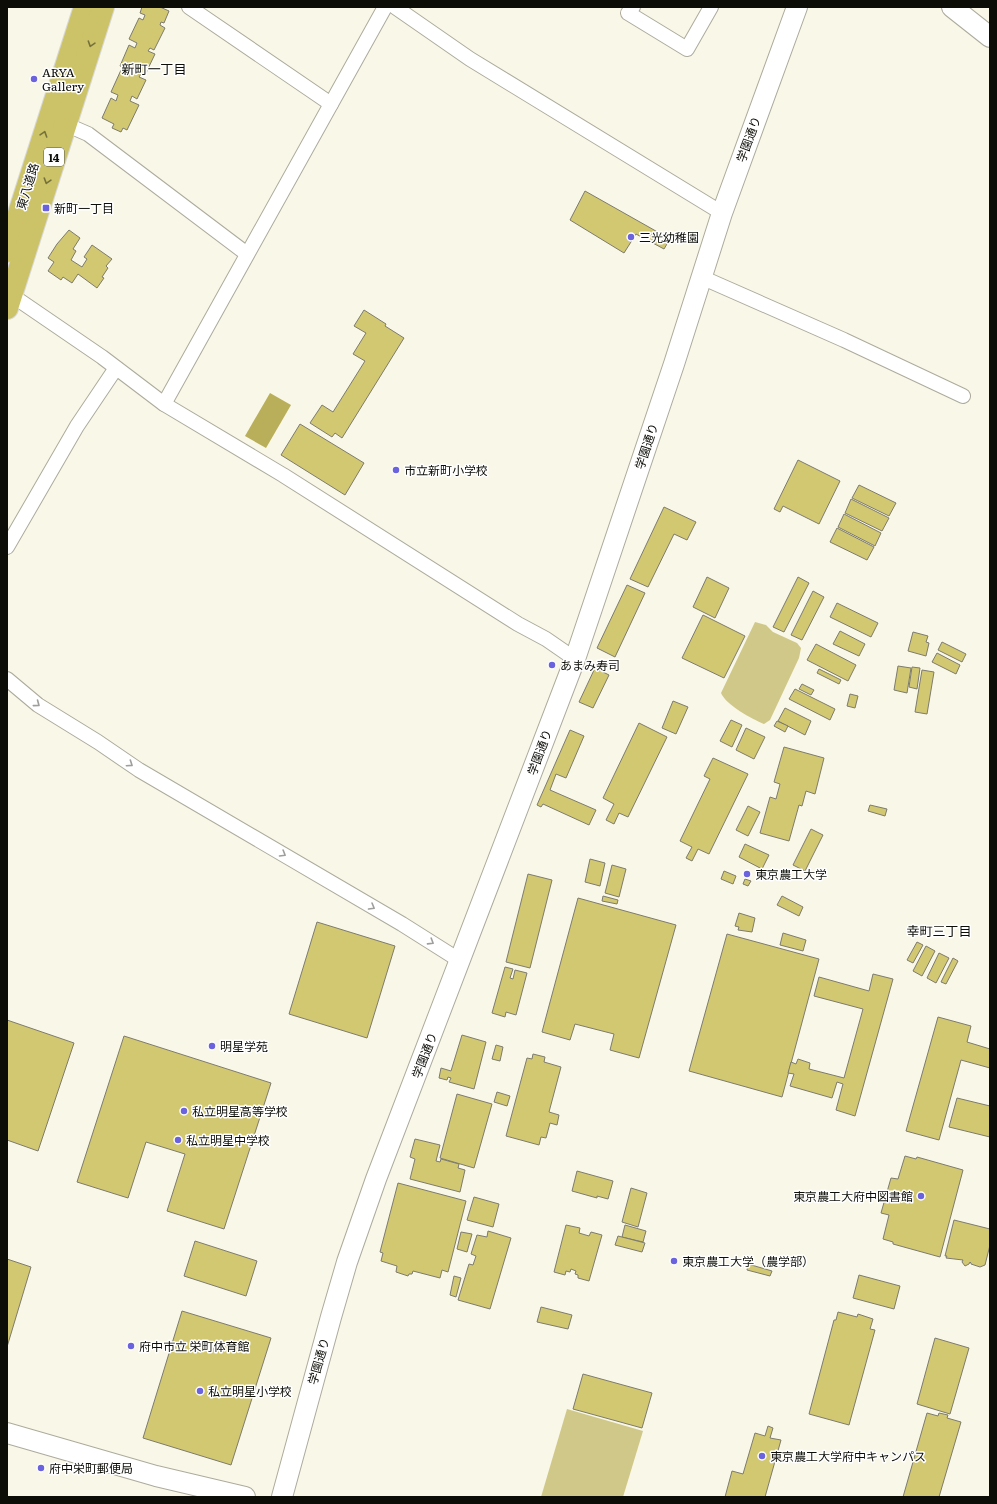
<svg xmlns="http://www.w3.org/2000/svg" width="997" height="1504" viewBox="0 0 997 1504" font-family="Literata,'Noto Sans JP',serif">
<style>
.green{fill:#d0c889}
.water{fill:#b9ae59}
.building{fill:#d3c872;stroke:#7d7b6d}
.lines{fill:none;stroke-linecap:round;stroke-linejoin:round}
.street-casing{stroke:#adab9d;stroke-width:16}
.secondary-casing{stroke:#adab9d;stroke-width:22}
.primary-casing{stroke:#d8d8d7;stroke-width:24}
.street{stroke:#fff;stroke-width:14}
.secondary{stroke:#fff;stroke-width:20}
.primary{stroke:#ccc267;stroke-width:22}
.oneway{stroke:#76713c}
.oneway2{stroke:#9e9e9c}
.poi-dot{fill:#6b63dd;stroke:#fff;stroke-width:1.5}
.labels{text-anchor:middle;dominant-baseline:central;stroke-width:3;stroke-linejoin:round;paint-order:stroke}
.shield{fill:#fff;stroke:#565652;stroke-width:1}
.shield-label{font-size:11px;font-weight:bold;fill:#0d0d08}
.poi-label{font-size:12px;fill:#0d0d08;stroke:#fff;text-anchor:start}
.street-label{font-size:12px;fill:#0d0d08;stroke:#fff}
.neighbourhood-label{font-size:13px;fill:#0d0d08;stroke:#fff}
</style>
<rect width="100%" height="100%" fill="#f9f7e8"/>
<!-- green -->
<g class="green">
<path d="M755,622L766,625L773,632L797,643L801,648L799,658L770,720L764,724C752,719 726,705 721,693Z"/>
<path d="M567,1409L643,1431L623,1497H541Z"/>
</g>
<!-- water -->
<path class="water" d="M270,393L291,405L266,448L245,436Z"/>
<!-- building -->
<g class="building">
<path d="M142,7H160L169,11L164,23L161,22L160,25L165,28L154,50L150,48L148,51L155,54L145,75L141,74L139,77L146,80L137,99L132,96L130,101L139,105L127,130L123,128L121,132L112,128L114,124L102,118L111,98L116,101L118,95L111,92L121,70L126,72L127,69L120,66L129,45L135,48L137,43L129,39L139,18L143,20L145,15L140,13Z"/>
<path d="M585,191L670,239L664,249L636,234L624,253L570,220Z"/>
<path d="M69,230L80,238L73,249L76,251L71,260L82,267L87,259L84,257L92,245L112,259L106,266L108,268L102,277L104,278L97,288L78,274L72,283L63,277L61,280L48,271L54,262L48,258L57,244Z"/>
<path d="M364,310L386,324L385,326L404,338L342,438L335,433L332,437L310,423L322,405L333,412L365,361L353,354L366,333L354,326Z"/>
<path d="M300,424L364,463L345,495L281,455Z"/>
<path d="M798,460L840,481L819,524L783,506L780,512L774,509Z"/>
<path d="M859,485L896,503L889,516L852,498Z"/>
<path d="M851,499L889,518L882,531L845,513Z"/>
<path d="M664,507L696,522L687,540L674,534L648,587L630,579Z"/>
<path d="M844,514L881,533L875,546L838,527Z"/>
<path d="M837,528L874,547L867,560L830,542Z"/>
<path d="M707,577L729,588L715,618L693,607Z"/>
<path d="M798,577L809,583L784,632L773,627Z"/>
<path d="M627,585L645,593L615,657L597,648Z"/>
<path d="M813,591L824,597L802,640L791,635Z"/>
<path d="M837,603L878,623L871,637L830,617Z"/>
<path d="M703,615L745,636L724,678L682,658Z"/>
<path d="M840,631L865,644L859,656L833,644Z"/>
<path d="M913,632L928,636L926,642L929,643L926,656L908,651Z"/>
<path d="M942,642L966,654L962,662L938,650Z"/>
<path d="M816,644L856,665L848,681L807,660Z"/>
<path d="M937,653L960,665L956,674L932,662Z"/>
<path d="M898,666L911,668L907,693L894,690Z"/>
<path d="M912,667L920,668L917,689L909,687Z"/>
<path d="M595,668L609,675L593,708L579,702Z"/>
<path d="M819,669L841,680L839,684L817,673Z"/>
<path d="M922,670L934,672L927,714L915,712Z"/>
<path d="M802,684L814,690L811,695L799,689Z"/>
<path d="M795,689L835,709L830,720L789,699Z"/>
<path d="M850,694L858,696L855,708L847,706Z"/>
<path d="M673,701L688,707L676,734L662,728Z"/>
<path d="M785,708L811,721L805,735L778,721Z"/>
<path d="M731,720L742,725L732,747L720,741Z"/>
<path d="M777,721L788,726L785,732L774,726Z"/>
<path d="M639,723L667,737L628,817L619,813L614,824L606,820L614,804L603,798Z"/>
<path d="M746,728L765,737L754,759L736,750Z"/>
<path d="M570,730L584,736L566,778L556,774L550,790L596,810L589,825L543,804L541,807L537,805Z"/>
<path d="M784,747L824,758L815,794L806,791L802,806L799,805L789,841L760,833L770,797L776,799L780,784L774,782Z"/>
<path d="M713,758L748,774L709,854L698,849L692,861L686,858L692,847L680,841L710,779L704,776Z"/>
<path d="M870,805L887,809L885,816L868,811Z"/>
<path d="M748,806L760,812L748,836L736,830Z"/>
<path d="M811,829L823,835L805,871L793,865Z"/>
<path d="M745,844L769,855L762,869L739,857Z"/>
<path d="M590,859L605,863L600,886L585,882Z"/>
<path d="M612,865L626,869L619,897L605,893Z"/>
<path d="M724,871L736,876L733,884L721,879Z"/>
<path d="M528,874L552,880L530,968L506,962Z"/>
<path d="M745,879L751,881L748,886L743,884Z"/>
<path d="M603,896L618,900L617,904L602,901Z"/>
<path d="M782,896L803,907L799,916L777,905Z"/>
<path d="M578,898L676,925L639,1058L610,1050L614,1034L575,1024L570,1040L542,1032Z"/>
<path d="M739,913L755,918L752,932L738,930L739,927L735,926Z"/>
<path d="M317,922L395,946L367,1038L289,1014Z"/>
<path d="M783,933L806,940L803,951L780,945Z"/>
<path d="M727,934L819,959L782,1097L689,1071Z"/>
<path d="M917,942L923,945L913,963L907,960Z"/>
<path d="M926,946L935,951L922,976L913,971Z"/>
<path d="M939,953L949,958L936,983L927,978Z"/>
<path d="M953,958L958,961L946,984L941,982Z"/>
<path d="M505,967L513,969L510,978L513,979L515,970L527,973L516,1015L506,1012L505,1017L492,1013Z"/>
<path d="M873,974L893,979L855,1116L836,1110L843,1084L837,1082L832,1098L790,1086L794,1074L788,1073L791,1062L796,1064L798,1059L810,1063L809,1069L844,1078L863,1009L814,996L819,977L869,991Z"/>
<path d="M938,1017L971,1026L967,1042L990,1049V1068L961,1060L939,1140L906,1131Z"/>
<path d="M7,1020L74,1043L38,1151L7,1140Z"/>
<path d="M462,1035L486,1042L474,1089L449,1082L451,1078L448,1077L447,1080L439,1078L441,1068L451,1071Z"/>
<path d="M124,1036L271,1083L224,1229L167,1211L185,1154L146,1142L128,1198L77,1182Z"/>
<path d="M496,1045L503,1047L500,1061L492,1059Z"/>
<path d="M533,1054L545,1057L544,1062L561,1067L549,1112L559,1115L557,1125L550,1123L546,1138L541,1137L539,1145L506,1136L527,1058L532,1059Z"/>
<path d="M497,1092L510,1096L507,1106L494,1102Z"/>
<path d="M457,1094L492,1104L474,1168L440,1158Z"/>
<path d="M957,1098L990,1106V1137L949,1127Z"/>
<path d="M415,1139L440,1145L436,1161L440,1162L441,1159L459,1164L458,1168L465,1170L460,1192L410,1179L415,1159L410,1157Z"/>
<path d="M905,1156L916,1159L917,1157L963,1170L940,1257L893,1244V1242L883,1239L889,1215L881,1213L891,1178L898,1179Z"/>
<path d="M577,1171L613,1181L608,1199L597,1196V1198L572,1191Z"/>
<path d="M398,1183L466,1201L448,1272L442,1270L440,1278L413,1271L412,1274H409L408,1276L396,1272L397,1266L381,1261L383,1253L380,1252Z"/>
<path d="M631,1188L647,1193L638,1227L622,1222Z"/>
<path d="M474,1197L499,1204L493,1227L467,1220Z"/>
<path d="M954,1220L990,1229V1245L985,1265L980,1267L971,1264V1263L970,1262L969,1264L965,1266L962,1262L963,1260L946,1258L947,1256H945Z"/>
<path d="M566,1225L580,1228L579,1233L589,1236L591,1232L602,1235L589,1281L578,1278V1275L575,1274L576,1271L571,1269L570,1272L566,1271L565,1275L554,1272Z"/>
<path d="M625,1225L646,1231L643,1242L622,1237Z"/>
<path d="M488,1231L511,1238L490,1309L458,1300L469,1264L473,1265L476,1256L471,1254L477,1235L487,1237Z"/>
<path d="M461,1232L472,1234L467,1252L457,1249Z"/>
<path d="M618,1236L645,1243L642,1252L615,1245Z"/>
<path d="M195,1241L257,1261L246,1296L184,1276Z"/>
<path d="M7,1259L31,1267L7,1347Z"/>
<path d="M748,1264L772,1271L770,1276L747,1270Z"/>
<path d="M859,1275L900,1286L894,1309L853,1298Z"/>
<path d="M454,1276L461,1278L456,1297L450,1295Z"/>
<path d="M541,1307L572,1315L568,1329L537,1322Z"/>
<path d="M182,1311L271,1338L231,1465L143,1438Z"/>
<path d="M838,1312L857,1317L858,1314L873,1319L870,1329L875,1330L849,1425L809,1414L834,1320H836Z"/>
<path d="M935,1338L969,1348L950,1414L917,1404Z"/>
<path d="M583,1374L652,1393L642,1428L573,1409Z"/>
<path d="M927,1413L938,1416L939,1413L948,1415L947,1418L961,1422L939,1497H903Z"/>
<path d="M768,1426L773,1428L770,1438L781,1440L765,1497H725L732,1471L743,1474L755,1433L765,1436Z"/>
</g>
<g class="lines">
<!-- street casing -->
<g class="street-casing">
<g id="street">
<path d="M189,7L331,104"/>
<path d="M395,7L470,59L722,213"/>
<path d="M633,7L628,13L687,49L711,7"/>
<path d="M65,124L88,134L247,254"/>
<path d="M701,277L844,340L963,396"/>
<path d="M7,292L102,357L164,404L283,475L518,624L546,639L575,659"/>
<path d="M164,404L385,7"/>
<path d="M7,547L77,426L116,368"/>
<path d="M7,679L38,705L98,742L139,770L402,924L459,960"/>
</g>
</g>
<!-- secondary casing -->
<g class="secondary-casing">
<g id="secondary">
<path d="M952,7L990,37"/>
<path d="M7,1433L156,1476L245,1497"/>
<path d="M282,1497L331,1317L347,1262L376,1179L575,659L674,364L722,213L797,7"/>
</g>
</g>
<!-- primary casing -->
<g class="primary-casing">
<g id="primary">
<path d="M7,251L85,7"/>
<path d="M7,308L103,7"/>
</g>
</g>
<!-- street -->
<use href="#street" class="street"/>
<!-- secondary -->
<use href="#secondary" class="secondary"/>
<!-- primary -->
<use href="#primary" class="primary"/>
</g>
<!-- one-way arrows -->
<defs><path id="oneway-chevron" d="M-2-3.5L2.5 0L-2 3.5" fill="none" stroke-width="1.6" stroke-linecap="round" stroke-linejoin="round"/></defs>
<g class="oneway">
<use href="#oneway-chevron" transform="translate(91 44) rotate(108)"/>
<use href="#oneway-chevron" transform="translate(44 134) rotate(-72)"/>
<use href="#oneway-chevron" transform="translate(47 181) rotate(107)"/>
</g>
<g class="oneway2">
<use href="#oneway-chevron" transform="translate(37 704) rotate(37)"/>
<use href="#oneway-chevron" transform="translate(130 764) rotate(34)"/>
<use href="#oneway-chevron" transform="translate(283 854) rotate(31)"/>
<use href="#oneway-chevron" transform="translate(372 907) rotate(30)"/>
<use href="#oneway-chevron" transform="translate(431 942) rotate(32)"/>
</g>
<!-- markers -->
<g class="poi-dot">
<circle cx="34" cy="79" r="4"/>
<rect x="42" y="204" width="8" height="8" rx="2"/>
<circle cx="631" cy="237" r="4"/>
<circle cx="396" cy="470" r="4"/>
<circle cx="552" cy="665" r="4"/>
<circle cx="747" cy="874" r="4"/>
<circle cx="212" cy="1046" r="4"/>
<circle cx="184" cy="1111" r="4"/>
<circle cx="178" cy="1140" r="4"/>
<circle cx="921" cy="1196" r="4"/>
<circle cx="674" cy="1261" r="4"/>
<circle cx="131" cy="1346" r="4"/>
<circle cx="200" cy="1391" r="4"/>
<circle cx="762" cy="1456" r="4"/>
<circle cx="41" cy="1468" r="4"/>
</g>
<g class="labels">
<!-- shield labels -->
<rect class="shield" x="44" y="148" width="20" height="18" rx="3"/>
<g class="shield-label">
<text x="54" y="157">14</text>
</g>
<!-- poi labels -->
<g class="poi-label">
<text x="42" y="72">ARYA<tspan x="42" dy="14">Gallery</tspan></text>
<text x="54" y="208">新町一丁目</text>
<text x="639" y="237">三光幼稚園</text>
<text x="404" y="470">市立新町小学校</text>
<text x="560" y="665">あまみ寿司</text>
<text x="755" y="874">東京農工大学</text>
<text x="220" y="1046">明星学苑</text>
<text x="192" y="1111">私立明星高等学校</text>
<text x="186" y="1140">私立明星中学校</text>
<text x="913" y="1196" text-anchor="end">東京農工大府中図書館</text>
<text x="682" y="1261">東京農工大学（農学部）</text>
<text x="139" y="1346">府中市立 栄町体育館</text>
<text x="208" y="1391">私立明星小学校</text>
<text x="770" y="1456">東京農工大学府中キャンパス</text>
<text x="49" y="1468">府中栄町郵便局</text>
</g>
<!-- street labels -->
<g class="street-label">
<text transform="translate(748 139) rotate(-70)">学園通り</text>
<text transform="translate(27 186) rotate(-73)">東八道路</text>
<text transform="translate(646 446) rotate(-72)">学園通り</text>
<text transform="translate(539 752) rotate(-70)">学園通り</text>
<text transform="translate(424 1055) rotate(-69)">学園通り</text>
<text transform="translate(318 1361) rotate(-74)">学園通り</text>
</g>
<!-- neighbourhood labels -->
<g class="neighbourhood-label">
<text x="154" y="68">新町一丁目</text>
<text x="939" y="930">幸町三丁目</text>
</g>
</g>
<!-- border -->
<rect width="997" height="1504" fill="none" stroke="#0d0d08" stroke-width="16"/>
</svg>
